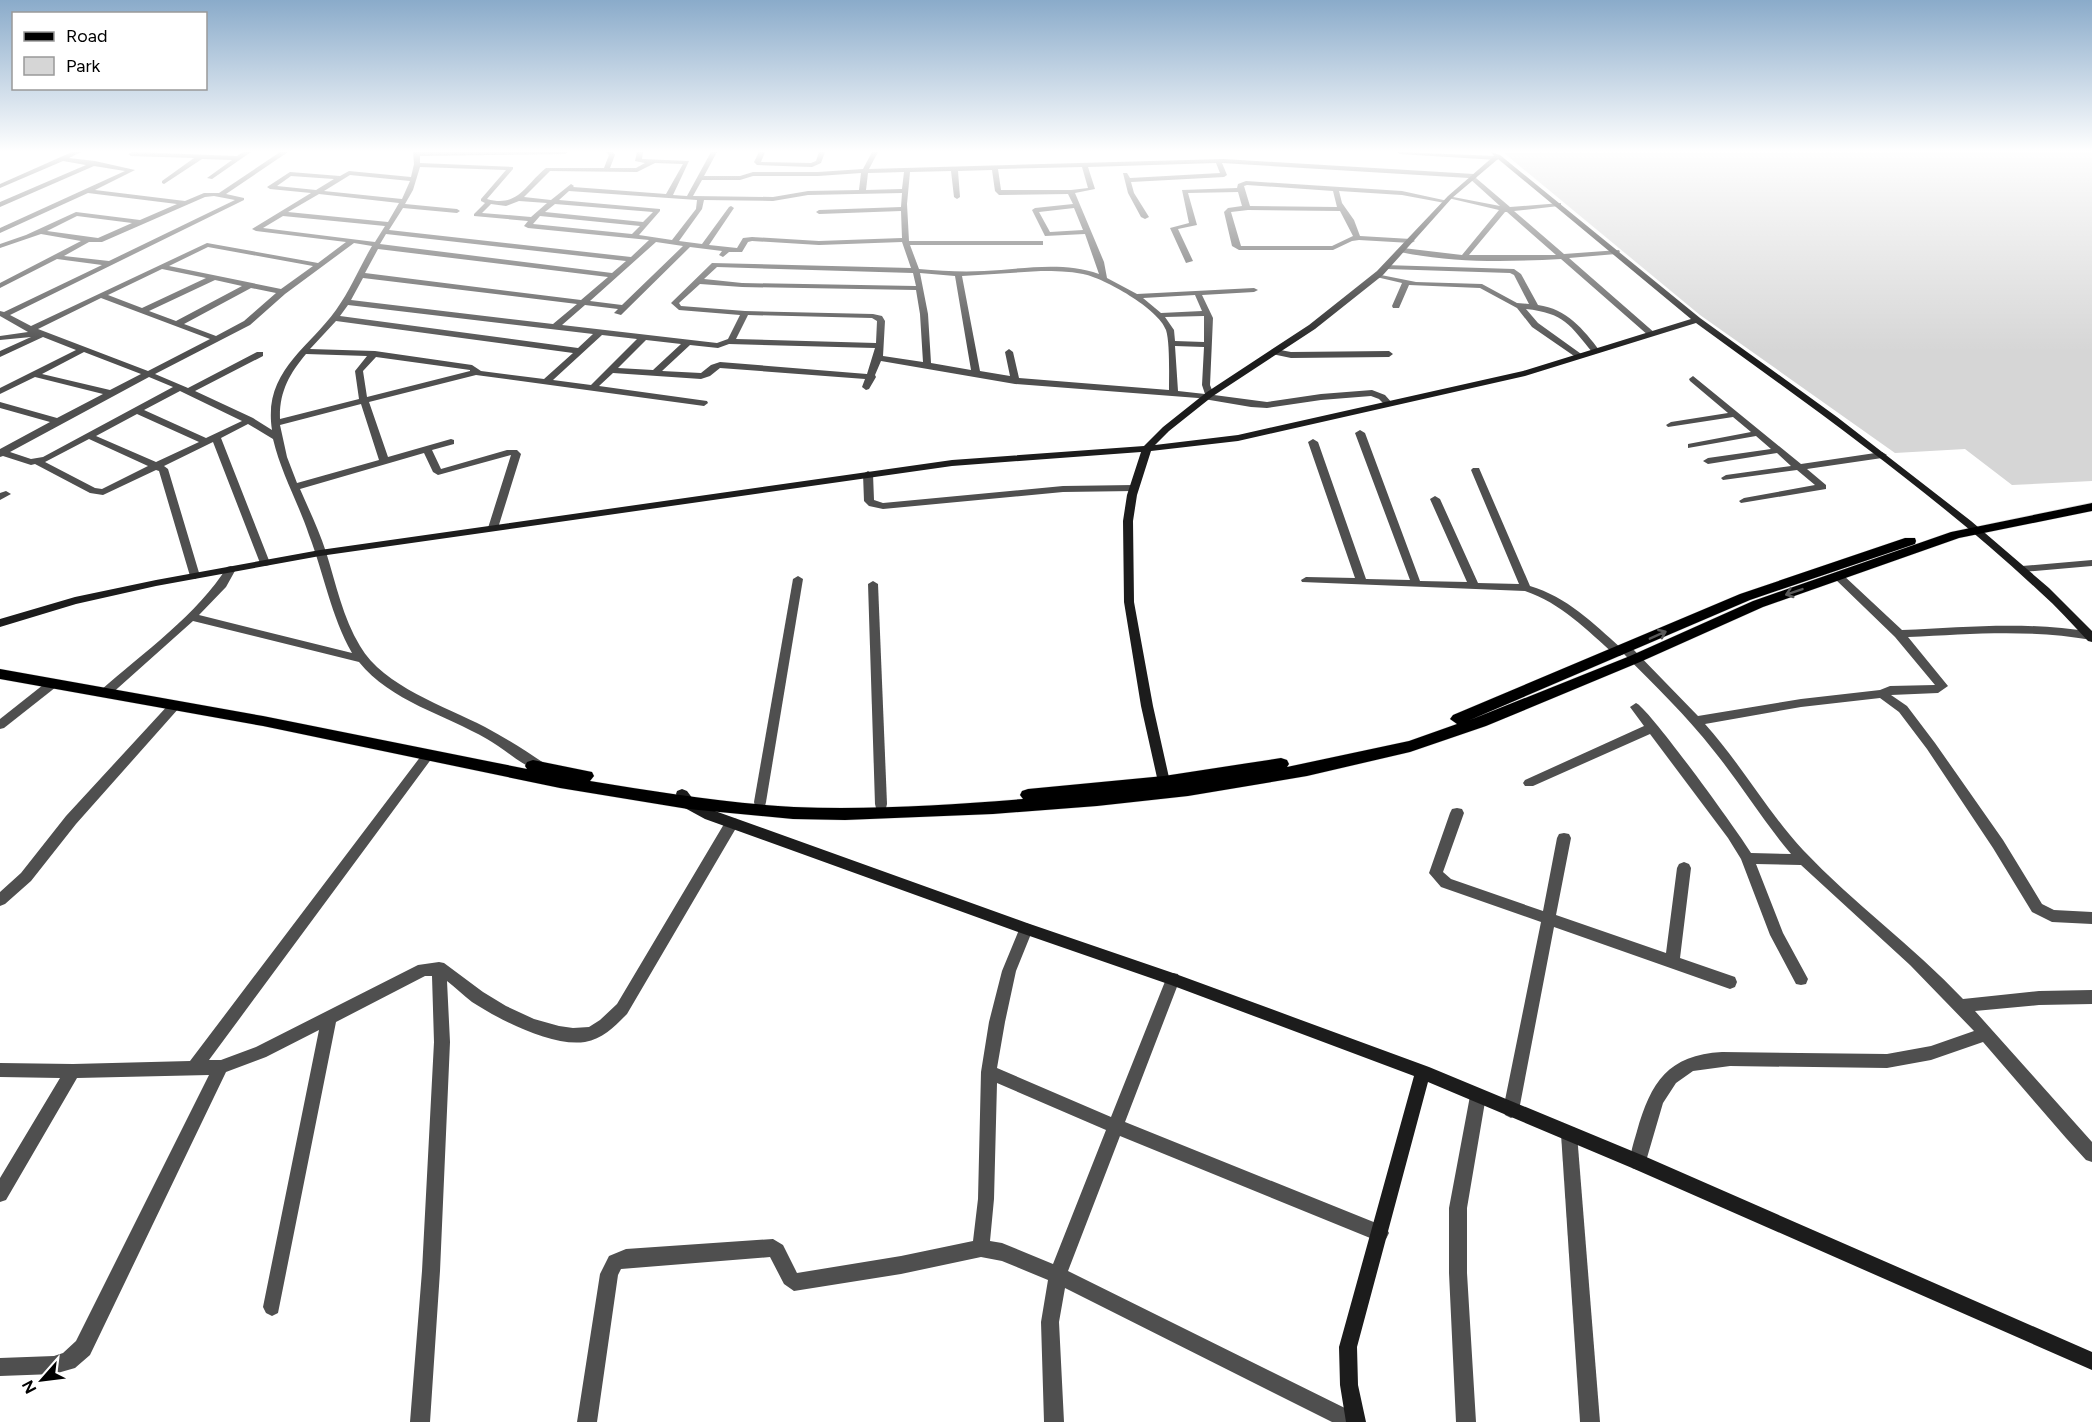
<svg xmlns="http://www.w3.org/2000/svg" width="2092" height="1422" viewBox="0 0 2092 1422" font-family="Figtree,sans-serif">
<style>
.green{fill:#d6d6d6}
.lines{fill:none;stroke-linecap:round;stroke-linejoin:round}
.primary-casing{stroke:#dbdbdb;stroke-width:1}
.street{fill:#4f4f4f;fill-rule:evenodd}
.secondary{fill:#1c1c1c;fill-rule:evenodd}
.primary{fill:#000;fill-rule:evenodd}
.oneway{stroke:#595959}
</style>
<rect width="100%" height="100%" fill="#fff"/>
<!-- green -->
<path class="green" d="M2092,152V481L2012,485L1965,449L1895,453L1700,315L1504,153Z"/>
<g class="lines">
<!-- primary casing -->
<g class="primary-casing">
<path id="primary" d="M2092,503V511L1959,538L1763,607L1640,662L1486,726L1410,752L1307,776L1188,796L1097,806L993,814L845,820L793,819L688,809L560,788L263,726L0,679V669L263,716L527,769L525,766L527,762L533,760L592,772L594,776L590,781C657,792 725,803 794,807C870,810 947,805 1023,799L1020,795L1022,791L1028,789L1164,776L1281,758L1287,760L1289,764L1287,767L1409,741L1457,724L1450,719L1453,715L1740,594L1905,538H1915L1916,541L1915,544L1750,600L1470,720L1630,656L1753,601L1951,532Z"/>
</g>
<!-- street -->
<g class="street">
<path d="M72,152H81L69,158L95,161L135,170L95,190L185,201L204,193H219L280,152H288L226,194L244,198V200L10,315L31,326L207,243L318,263L346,242L256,231L252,229L311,193L270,189L267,187L290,172L340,176L349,171L411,177L414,164L413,152H568L565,154L420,156V163L513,167V169L487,199C518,208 525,185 546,168H604L609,155L606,152H613L615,155L610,168H636L645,163L635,161L637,152H643L642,159L689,161L673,195L687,196L711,152H717L704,176H740L753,172H818L863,169L872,152H878L869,169L1224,159L1474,174L1477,176L1476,178L1510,207L1561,203V205L1559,206L1514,211L1564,254L1619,250L1620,252L1616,254L1569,258L1656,334L1649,336L1561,259C1507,262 1453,263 1400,252V248H1403L1462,255L1499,210L1448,198V196L1500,206L1469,178L1222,163L1227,175L1224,177L1131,182L1134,193L1149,217L1145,219L1141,217L1128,193L1123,173H1127L1130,178L1220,173L1216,163L1088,167L1095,189L1075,193L1104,262L1107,278L1137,294L1254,288L1258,290L1254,292L1202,295L1213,318L1210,385L1214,395L1267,402L1321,394L1372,390L1385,395L1393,404L1392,406H1386L1379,399L1371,396L1321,400L1267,408L1251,407L1198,398L1015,384L881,361L875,375L876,377L869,389L866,390L862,387L865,379L720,368L710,376L701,379L613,373L599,386L707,401L708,403L704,406L476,375L369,402L388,457L451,439L454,440V444L432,450L441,469L507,450H517L521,454L498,528L493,531L488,528L511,455L438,475L433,472L424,453L300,489C309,510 319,530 326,552C336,584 343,618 360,646C384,687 445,706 485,727C506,738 527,752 547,765L549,768L547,771L543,773C523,767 505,749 487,739C446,715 390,701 359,662L193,621L109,696H101L99,693L101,690C142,654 199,613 227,567L231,566L236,569L226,587L199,615L352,653C331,616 324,574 309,535C298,502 281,473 273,439L248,424L221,438L270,563L269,565L265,566L260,563L213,442L164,466L168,469L200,576L195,579L190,576L159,471L156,470L103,495L90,493L35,464L31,465L3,456L0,457V449L50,422L0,408V402L57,418L103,394L35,377L0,394V388L76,350L43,337L0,357V351L31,337L0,340V336L28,332L0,316V311L4,312L102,265L57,259L0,288V283L81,241L41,234L0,248V244L26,235L76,212L140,220L177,204L88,193L0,233V228L125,171L94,166L0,207V202L86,165L63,161L0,188V184ZM655,163L683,164L666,194L573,187L574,186L571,184L551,200L524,197L550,171L637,172ZM420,167L506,170L481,199V201L485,203L474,214V216L528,221L524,226L528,228L649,240L631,257L389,230L403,208L457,213L460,211L457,209L405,204L413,190ZM1082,167L1088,188L1071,190H1001L998,169ZM992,170L995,191L999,195L1068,194L1073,204L1035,208L1032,210L1045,236L1085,234L1099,274C1062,261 1023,269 984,271C962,272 941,271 919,269L910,245H1043V241H909L907,204L910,172L951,171L954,197L957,199L960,197L958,171ZM904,172L902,189L866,190L868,173ZM861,173L859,190L808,191L773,197L693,196L702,180H740L753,176H818ZM350,175L410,181L402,199L324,191ZM291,176L334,179L316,190L277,186ZM569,191L697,200L696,209L672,240L639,235L660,211V209L559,200ZM902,193L901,207L819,210L816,212L819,214L901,211L902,238L819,241L752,237L743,238L737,248L709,245L734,208L731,206L729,207L702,244L679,241L702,209L704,200L773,201L808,195ZM319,194L399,203L388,222L288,212ZM214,196L235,200L109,261L64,256L89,242H102L205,197ZM519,201L547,203L531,217L482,213L491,204L506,206ZM555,204L653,212L643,222L545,212ZM1074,208L1083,230L1050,232L1039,212ZM1505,212H1507L1556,255H1469ZM77,216L132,223L98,238L47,231ZM283,216L385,226L375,242L263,228ZM540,216L640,226L632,234L533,224ZM386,234L626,261L612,273L380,244ZM752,241L819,245L902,242L911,268L712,263L671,303L679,310L740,315L728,339L717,343L562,325L585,305L618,309L614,313L621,315L690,247L722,251L719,255L723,257L729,252H742L748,242ZM656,242L683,246L622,305L590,301ZM354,243L372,246C359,268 351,289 336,310C307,350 263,372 272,430L253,418L195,391L263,356V352H257L188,388L155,374L250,325L285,294ZM208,247L313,266L281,289L169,266ZM378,249L608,277L581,300L365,273ZM717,267L913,273L916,286L742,283L704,279ZM162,269L206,278L142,308L108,295ZM1041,271C1055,271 1069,271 1083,274C1104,278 1159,309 1166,330C1170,342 1169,376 1169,390L1019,378L1013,352L1009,349L1005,352L1010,376L980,371L962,276ZM920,273L955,276L971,370L931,363L928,314ZM363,278L577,304L553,324L351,300ZM215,280L242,286L176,321L149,311ZM700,284L742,287L916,290L920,314L923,362L883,356L885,321L882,316L873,314L745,311L681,306L679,303ZM251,288L276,293L244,321L216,336L184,324ZM1195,295L1202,311L1161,313L1143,298ZM101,298L210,339L148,371L38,329ZM348,305L593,334L578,348L340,316ZM748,315L872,318L877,321L876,343L736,339ZM1204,316V342L1175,341L1174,330L1165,317ZM336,321L573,353L544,379L481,371L472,365L375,351L310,349ZM602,335L637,339L591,385L553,380ZM646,340L681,344L653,370L618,368ZM729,344L875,348L867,374L720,362L711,365L701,373L662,371L690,345L718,348ZM1175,346L1204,347L1202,385L1205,394L1178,391ZM84,352L141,374L110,390L42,374ZM306,354L367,356L355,371L359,399L280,419C279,393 289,374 306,354ZM376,357L470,370V371L367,397L363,371ZM149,377L173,387L43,457L31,459L10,452ZM180,391L242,421L206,438L144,410ZM361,404L379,460L297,483L287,457L280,425ZM137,414L199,442L156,462L96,436ZM89,439L148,466L102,489L95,488L45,462Z"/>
<path d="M243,152H251L212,179L207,178L232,160L202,159L164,184L162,183V181L194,158L131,156L128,154L133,152L237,156Z"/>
<path d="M759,152H765L761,162L811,163L816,161L819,152H825L821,163L812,167L757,165L754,162Z"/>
<path d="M1397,152L1497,156L1500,158L1497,160L1400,154Z"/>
<path d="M1246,181L1402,191L1448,201L1445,203L1402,195L1339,191L1342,203L1354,220L1360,236L1411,239L1415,241L1411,243L1359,240L1352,241L1333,250H1239L1232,246L1224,212L1228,208L1242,206L1238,192L1188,193L1197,225L1178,229L1193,261L1186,263L1170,228L1189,223L1182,190L1237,188L1238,184ZM1247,185L1333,191L1337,207L1250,206L1244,186ZM1248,210L1340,211L1353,236L1332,246H1241L1231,212Z"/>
<path d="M1384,265L1514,269L1521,274L1538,305C1567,309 1583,329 1600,351L1593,353C1570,325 1564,313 1526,309L1538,323L1584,356L1577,358L1532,327L1517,308L1480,288L1409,285L1399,308H1393L1392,306L1402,283L1372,276L1376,274L1416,282L1482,284L1517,303L1529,304L1514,275L1510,273L1387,269H1384Z"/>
<path d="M1275,349L1291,352L1389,351L1393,354L1389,357L1291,358L1272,354V350Z"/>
<path d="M1693,376L1801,464L1882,452L1887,455L1882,458L1807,469L1826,485V489L1741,503L1739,501L1744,498L1815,485L1797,470L1723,480L1721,478L1726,475L1791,466L1777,453L1708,464L1703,461L1708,458L1771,449L1756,436L1688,448V444L1751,432L1733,417L1668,427L1666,425L1671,422L1728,413L1690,381L1689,379Z"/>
<path d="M1360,430L1365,433L1420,581L1467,582L1430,499L1435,496L1440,499L1478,583L1519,584L1471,470L1473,468H1479L1530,586C1567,597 1593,623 1621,648L1626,645L1630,646L1698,716L1801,699L1880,690L1890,686L1935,685L1895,637L1834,578L1833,576L1838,573L1842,574L1902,630C1967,627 2027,621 2092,632V640C2028,629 1972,634 1908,637L1948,686L1938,693L1891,695L1907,706L1935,743L2003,840L2042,904L2054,910L2092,912V924L2052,922L2032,912L1993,848L1927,749L1899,712L1880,698L1801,707L1705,724C1741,764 1767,811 1803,850C1853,903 1913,946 1963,999L2039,991L2092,990V1004L2039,1005L1975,1011L2092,1142V1162L2086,1160L2066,1138L1983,1042L1931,1060L1887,1068L1730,1066L1693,1071L1676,1083L1663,1103L1644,1168L1638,1170L1632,1168C1628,1157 1634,1142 1637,1131C1651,1082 1668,1055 1722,1052L1887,1054L1931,1046L1974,1031L1910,965L1801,865L1756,864L1783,933L1808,979L1806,984L1801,985L1796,984L1770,935L1741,859L1728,838L1650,734L1533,786H1525L1523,783L1525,780L1644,726L1630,707L1636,703C1648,707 1739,833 1751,853L1791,854C1763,821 1741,784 1714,751C1687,716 1654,685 1624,654L1619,656L1615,655C1587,630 1561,603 1525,591L1302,582L1301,580L1306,577L1355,578L1308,442L1313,439L1318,442L1366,579L1410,580L1355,433Z"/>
<path d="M868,471L873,474L874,500L883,503L1063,486L1134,485L1139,488L1134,491L1063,492L883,509L869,506L864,501L863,474Z"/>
<path d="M6,491L11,494L0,500V493Z"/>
<path d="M2092,560V566L2022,572L2017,569L2022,566Z"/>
<path d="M798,576L803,579L766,802L765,806H755L754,802L793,579Z"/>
<path d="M873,581L878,584L887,804L886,808H876L875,804L868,584Z"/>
<path d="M52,680L56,681L58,684L56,687L4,728L0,729V719L48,681Z"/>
<path d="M175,701L179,702L181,705L179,708L76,824L31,881L5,904L0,906V892L21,873L66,816L171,702Z"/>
<path d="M428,750L432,752L434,755L432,758L209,1060H221L256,1047L418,965L439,962L444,963L483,992L506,1006L534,1019L559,1026L573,1028L589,1027L600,1020L617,1004L727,819L732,818L737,819L739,823L627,1014C615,1026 603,1039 585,1042C552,1047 500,1020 472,1002C463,995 456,988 447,981L450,1042L440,1271L430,1422H410L422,1271L434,1042L432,976H425L336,1022L278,1313L272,1316L266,1313L263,1307L319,1030L266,1057L226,1072L90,1355L75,1368L54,1374L0,1376V1358L54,1356L63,1353L76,1341L209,1075L77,1078L6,1200L0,1202V1178L60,1078L0,1077V1063L73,1064L190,1061L424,752Z"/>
<path d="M1457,808L1462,809L1464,813L1443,872L1451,879L1543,911L1557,838L1559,834L1564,833L1569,834L1571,838L1556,915L1666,953L1677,868L1679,864L1684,862L1689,864L1691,868L1680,958L1735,977L1737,982L1735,987L1730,989L1554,927L1519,1110L1517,1115L1511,1118L1505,1115L1503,1110L1541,922L1441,887L1429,873L1450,813L1452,809Z"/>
<path d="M1026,923L1031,925L1033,929L1016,971L1005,1022L997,1068L1111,1117L1166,979L1168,974L1173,973L1178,974L1180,979L1125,1122L1386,1227L1389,1233L1386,1239L1380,1242L1120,1136L1068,1271L1359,1415L1362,1422H1332L1065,1288L1059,1322L1064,1422H1044L1041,1322L1048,1280L1002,1261L981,1257L901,1274L794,1291L784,1284L770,1257L621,1269L618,1275L597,1422H577L600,1274L609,1256L626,1249L773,1239L783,1245L797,1273L901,1256L973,1241L978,1199L981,1072L989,1022L1002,971L1021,925ZM997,1083L1106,1130L1053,1264L1002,1243L990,1241L994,1199Z"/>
<path d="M1478,1088L1484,1091L1486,1096L1467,1208V1273L1476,1422H1456L1449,1273V1208L1470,1096L1472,1091Z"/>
<path d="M1569,1126L1575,1128L1577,1134L1600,1422H1580L1561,1134L1563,1128Z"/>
</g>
<!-- secondary -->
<g class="secondary">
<path d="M1491,152L1500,155L1700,318L1837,417L1971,521L2049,588L2092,631V642L2088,641C2072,624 2057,607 2040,592C1934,493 1813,408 1696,323L1525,376L1238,441L1151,451L1137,495L1133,521L1134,602L1153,706L1170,782L1168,785H1160L1158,782L1141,706L1124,602L1123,521L1127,495L1141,452L952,466L320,556L156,586L76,604L0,627V619L75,597L156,580L320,550L952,460L1144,446L1163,427L1207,392L1309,325L1377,271L1448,196L1494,156ZM1498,159L1691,319L1523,371L1238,435L1155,445L1169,431L1213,396L1315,329L1383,275L1452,198Z"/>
<path d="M682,789L687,791L693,799L715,811L1027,923L1173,973L1429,1067L1644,1156L2092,1352V1370L1632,1168L1428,1082L1357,1347L1358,1385L1366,1422H1346L1340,1385L1339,1347L1414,1076L1171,985L1021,933L705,819L683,807L676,794L677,791Z"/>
</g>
<!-- primary -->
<use href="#primary" class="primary"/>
</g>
<!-- one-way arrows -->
<defs><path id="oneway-shaft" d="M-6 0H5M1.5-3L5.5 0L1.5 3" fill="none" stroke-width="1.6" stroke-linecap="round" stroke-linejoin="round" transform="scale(1.5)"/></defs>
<g class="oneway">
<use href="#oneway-shaft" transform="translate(1794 592) rotate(161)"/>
<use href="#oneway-shaft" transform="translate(1658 635) rotate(-24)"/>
</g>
<!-- sky -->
<linearGradient id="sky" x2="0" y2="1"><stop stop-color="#8aabca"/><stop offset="0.43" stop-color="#fff"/><stop offset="1" stop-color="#fff" stop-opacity="0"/></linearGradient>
<rect width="2092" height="351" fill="url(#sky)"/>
<!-- legend -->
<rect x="12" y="12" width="195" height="78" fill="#ffffff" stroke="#999999" stroke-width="1.5"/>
<rect x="24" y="32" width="30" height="9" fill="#000000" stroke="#999999" stroke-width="1.5"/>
<text x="66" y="42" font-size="18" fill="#000000">Road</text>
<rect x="24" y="57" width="30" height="18" fill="#d6d6d6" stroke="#999999" stroke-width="1.5"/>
<text x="66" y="72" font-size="18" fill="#000000">Park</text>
<!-- north arrow -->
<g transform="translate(42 1380) rotate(242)" stroke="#ffffff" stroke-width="4.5" paint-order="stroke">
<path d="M0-4.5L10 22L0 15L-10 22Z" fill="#000000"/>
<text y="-9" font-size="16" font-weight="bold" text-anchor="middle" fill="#000000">N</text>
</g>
</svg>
